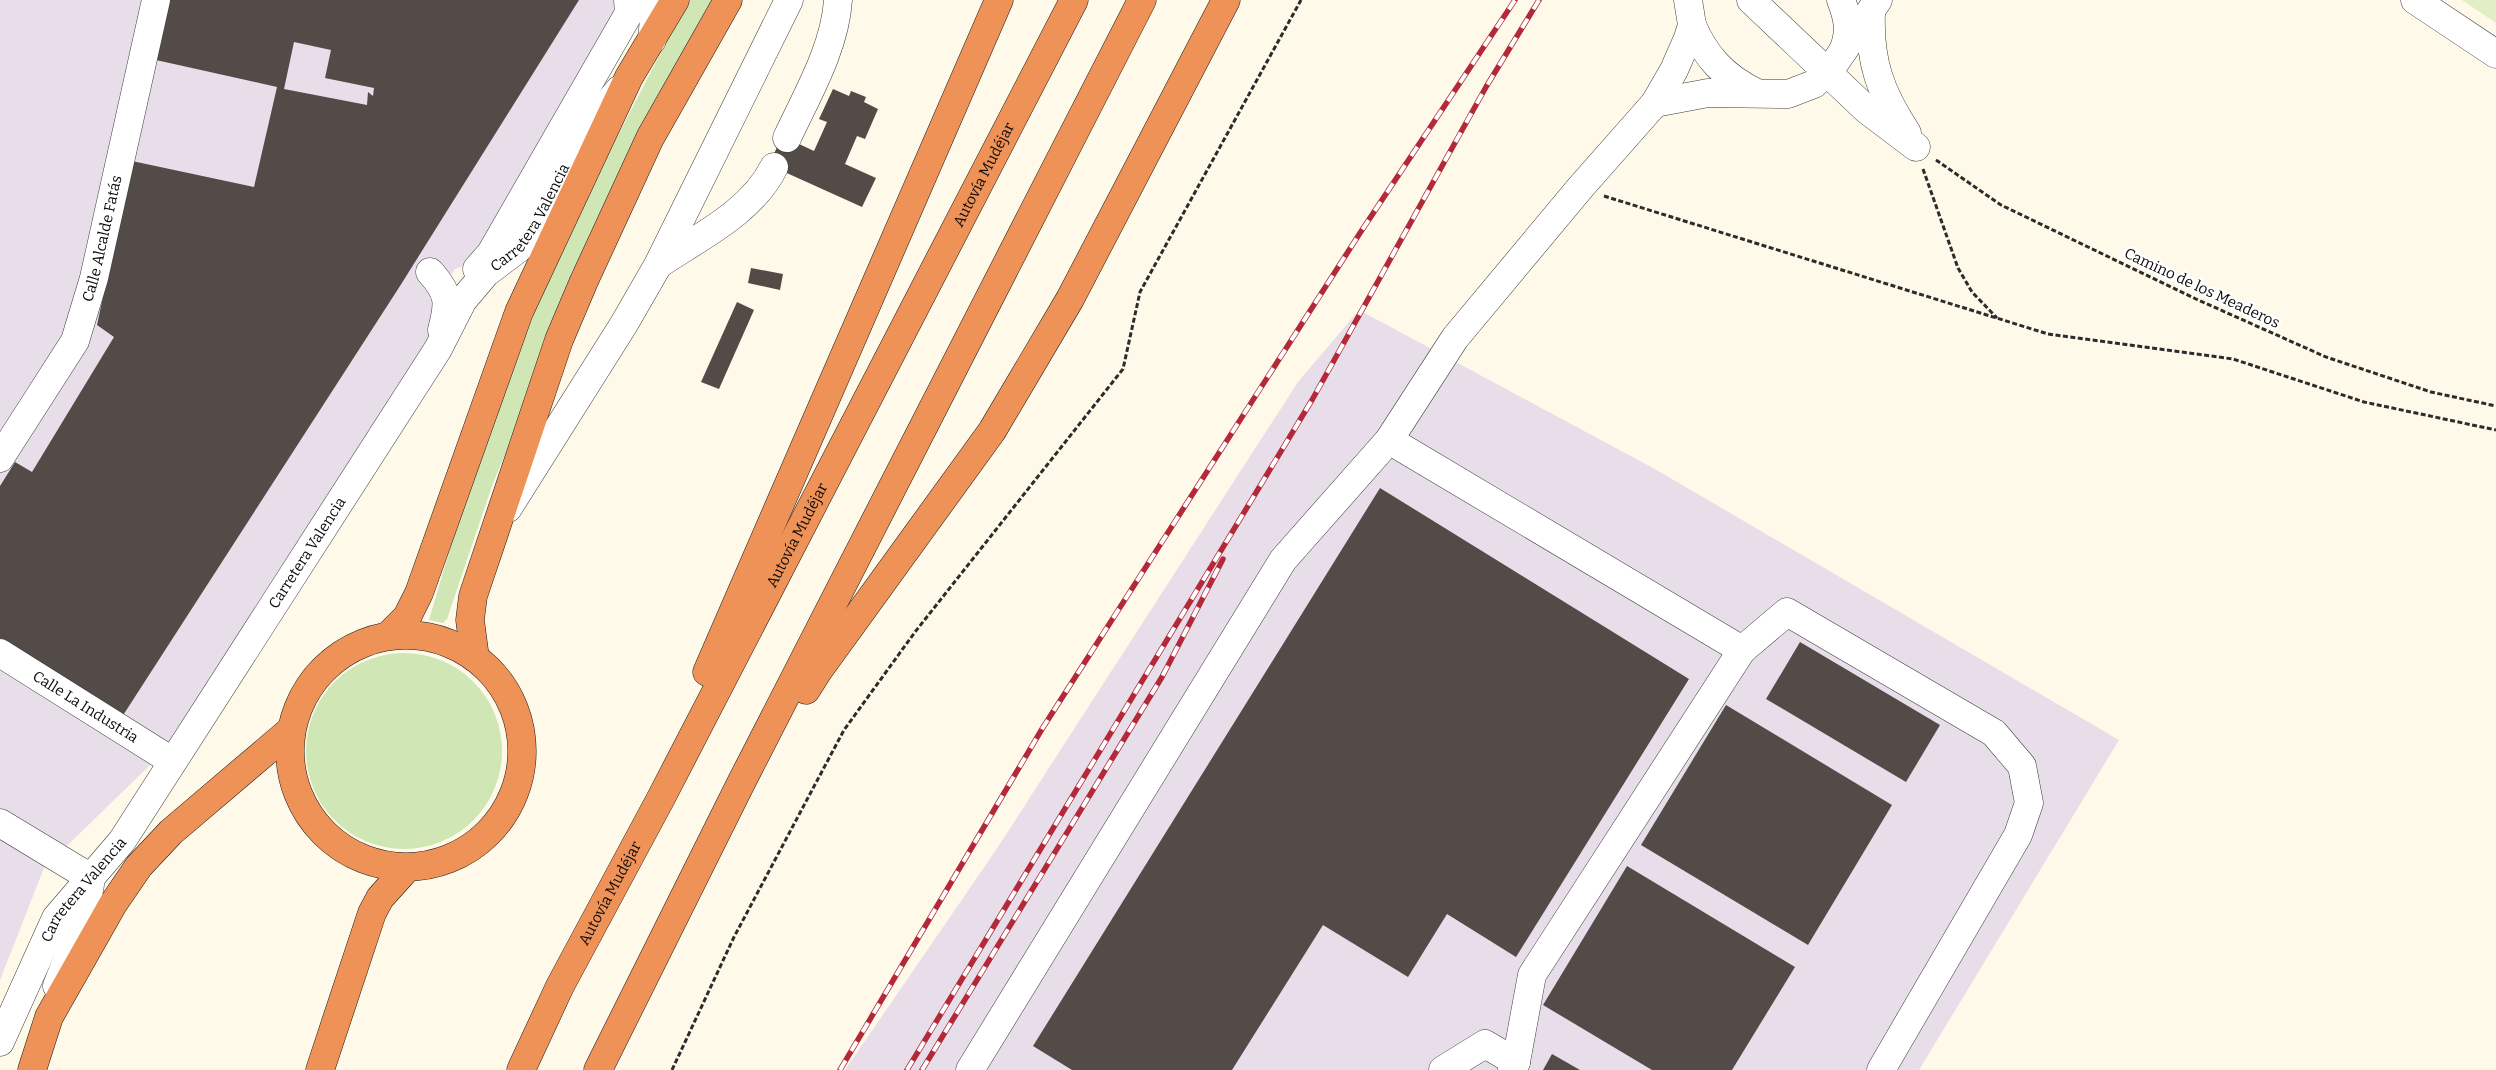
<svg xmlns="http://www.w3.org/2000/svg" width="2496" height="1070" viewBox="0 0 2496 1070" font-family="Bitter,serif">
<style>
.industrial{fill:#e7dee9}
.green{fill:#d1e6b5}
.pitch{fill:#e2eec6}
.building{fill:#524b47;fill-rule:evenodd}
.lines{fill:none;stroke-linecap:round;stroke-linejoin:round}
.minor-casing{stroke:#3d3d3d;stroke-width:29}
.highway-casing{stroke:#1b1b1b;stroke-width:29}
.path{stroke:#2c2c2c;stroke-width:3;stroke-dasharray:5 2.5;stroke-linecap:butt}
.minor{stroke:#fff;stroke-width:28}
.highway{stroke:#ee9257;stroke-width:28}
.rail-casing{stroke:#b32939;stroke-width:5.5}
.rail{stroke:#fff;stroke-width:4;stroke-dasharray:11;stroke-linecap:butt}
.labels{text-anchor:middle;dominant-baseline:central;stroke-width:5;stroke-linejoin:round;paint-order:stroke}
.street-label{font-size:15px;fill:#0a0a0a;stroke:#fff}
</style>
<rect width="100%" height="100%" fill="#fef9e9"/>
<!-- industrial -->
<g class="industrial">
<path d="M0,0H622L487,246L466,265L455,269L438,293L437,335L178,738L44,868L0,980Z"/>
<path d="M1359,310L1653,468L2119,740L1919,1070H845L996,850L1298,382Z"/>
</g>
<!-- green -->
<g class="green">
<path d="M688,0H716L640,133L493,483L447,619L443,623L429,620L465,498L512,367L565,238Z"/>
<circle cx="404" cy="751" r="98"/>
</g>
<!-- pitch -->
<path class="pitch" d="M2462,0H2496V23Z"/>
<!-- building -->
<g class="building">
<path d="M170,0H579L400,286L120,720L0,642V486L15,462L32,472L114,337L97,325L132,161L254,187L277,87L156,60ZM294,42L331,50L325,78L374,88L373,96L368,92L367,105L284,89Z"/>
<path d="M833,89L849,96L851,91L866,97L864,102L878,109L865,139L857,136L845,164L876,178L862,207L769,165L782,136L814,151L827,122L819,119Z"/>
<path d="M751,268L783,274L780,290L748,283Z"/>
<path d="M737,302L754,310L719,389L701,382Z"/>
<path d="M1380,488L1689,679L1516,957L1447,914L1408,977L1323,925L1232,1070H1072L1033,1046Z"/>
<path d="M1800,642L1940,725L1906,782L1766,699Z"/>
<path d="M1726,705L1892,805L1808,945L1641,845Z"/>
<path d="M1627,866L1795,967L1732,1070H1652L1543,1005Z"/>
<path d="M1552,1054L1580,1070H1543Z"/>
</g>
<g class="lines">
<!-- minor casing -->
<g class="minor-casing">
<g id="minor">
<path d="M650,0L654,19L652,40"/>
<path d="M1688,0L1692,25L1688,38L1674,70L1655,103L1580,188L1455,338L1389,440L1742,650"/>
<path d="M1751,0L1867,110L1916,147"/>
<path d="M1841,0C1848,18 1851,32 1843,51"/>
<path d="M2415,0L2496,54"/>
<path d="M1871,12C1869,61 1880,92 1907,133"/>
<path d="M1692,25C1705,56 1724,77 1755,92"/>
<path d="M1655,103L1708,93L1788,94L1814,84L1832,67L1878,0"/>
<path d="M787,138C807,95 835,48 838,0"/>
<path d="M659,264C699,237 752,212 774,167"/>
<path d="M477,269L491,253L629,13L628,0"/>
<path d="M430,272C450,294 449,303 442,330"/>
<path id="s1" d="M0,458L75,341L94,278L156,0"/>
<path d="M508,508L624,324L658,265L789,0"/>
<path id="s2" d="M0,653L172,761"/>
<path d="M0,823L91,878L85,915L57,986"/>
<path id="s3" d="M0,1042L56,918L122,841L438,349L463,300L486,273L519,248L537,221L578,139L619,90"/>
<path d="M970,1070L1283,560L1389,440"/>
<path d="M1443,1070L1485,1044L1516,1062"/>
<path d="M1512,1070L1516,1062L1532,975L1742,650L1787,612L1994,733L2022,766L2029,803L2018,835L1881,1070"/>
</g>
</g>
<!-- highway casing -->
<g class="highway-casing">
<g id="highway">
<circle cx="406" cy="751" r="116"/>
<path d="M388,636L407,617L419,593L519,312L629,77L675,0"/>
<path d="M475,658L470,620L473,596L559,340L584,281L650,138L728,0"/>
<path d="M707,672L999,0"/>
<path d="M806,690L818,671L992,431L1070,299L1226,0"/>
<path d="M32,1070L49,1017L113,904L139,866L171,832L291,730"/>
<path d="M320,1070L372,913L380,898L407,868"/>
<path id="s4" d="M521,1070L560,986L661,798L1074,0"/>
<path d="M598,1070L741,783L1142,0"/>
</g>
</g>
<!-- path -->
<g class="path">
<path d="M1936,160L2001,205L2196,299L2326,357L2431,392L2496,406"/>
<path d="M1923,169L1958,268L1972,292L1997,318"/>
<path d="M1604,196L2048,334L2233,359L2364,402L2496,430"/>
<path d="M672,1070L734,937L844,730L915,632L1123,369L1140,292L1301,0"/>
</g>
<!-- minor -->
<use href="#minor" class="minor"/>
<!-- highway -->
<use href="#highway" class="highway"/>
<!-- rail casing -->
<g class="rail-casing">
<g id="rail">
<path d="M840,1070L1042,729L1360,233L1515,0"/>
<path d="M907,1070L1312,400L1486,87L1539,0"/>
<path d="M922,1070L1162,677L1223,559"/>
</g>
</g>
<!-- rail -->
<use href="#rail" class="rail"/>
</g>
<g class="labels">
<!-- street labels -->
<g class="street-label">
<text stroke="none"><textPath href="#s4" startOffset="1008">Autovía Mudéjar</textPath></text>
<text stroke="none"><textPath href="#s3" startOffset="985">Carretera Valencia</textPath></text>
<text stroke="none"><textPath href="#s1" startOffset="245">Calle Alcalde Fatás</textPath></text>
<text transform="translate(2202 288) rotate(25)">Camino de los Meaderos</text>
<text stroke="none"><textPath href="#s4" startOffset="602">Autovía Mudéjar</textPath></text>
<text stroke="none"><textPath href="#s3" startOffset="580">Carretera Valencia</textPath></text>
<text stroke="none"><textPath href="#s2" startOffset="101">Calle La Industria</textPath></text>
<text stroke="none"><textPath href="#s3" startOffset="175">Carretera Valencia</textPath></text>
<text stroke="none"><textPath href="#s4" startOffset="198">Autovía Mudéjar</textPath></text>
</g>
</g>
</svg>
